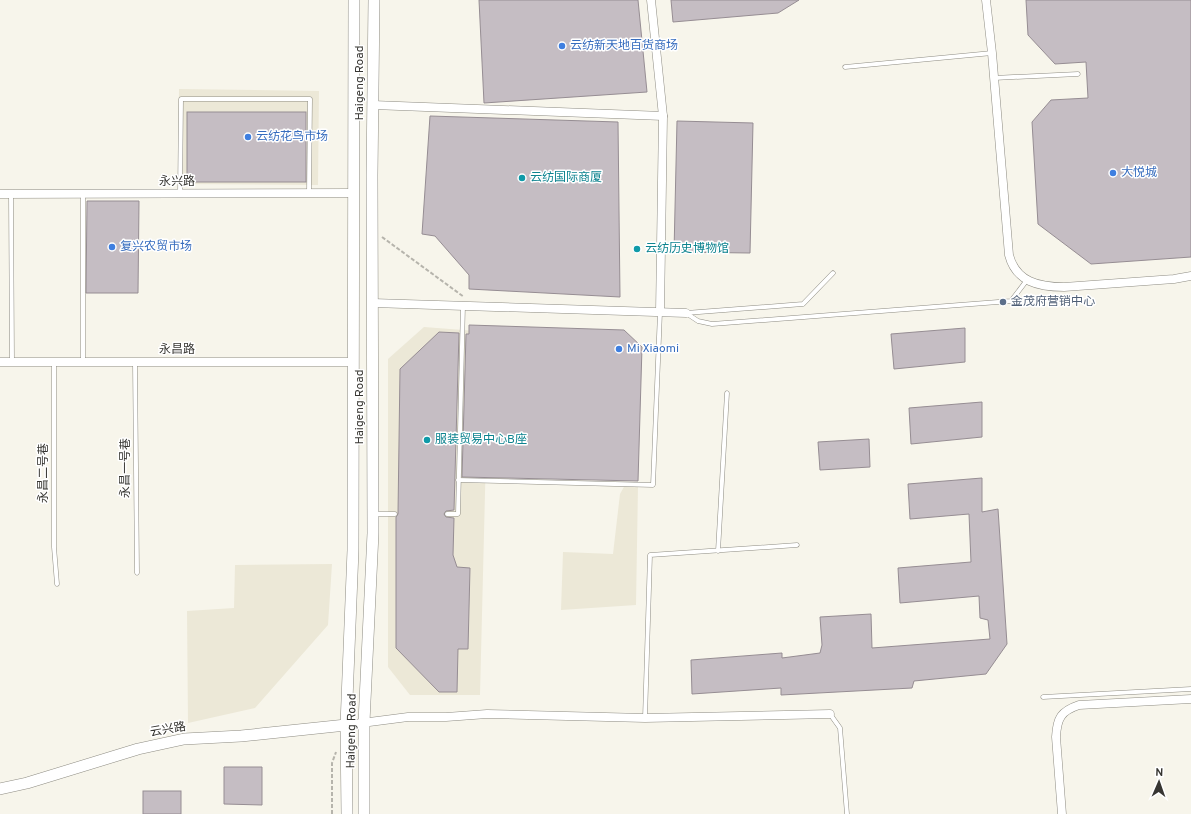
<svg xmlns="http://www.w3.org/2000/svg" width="1191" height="814" viewBox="0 0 1191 814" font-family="Overpass,'Noto Sans SC',sans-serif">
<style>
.built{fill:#ece8d7}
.building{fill:#c5bdc3;stroke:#968d93}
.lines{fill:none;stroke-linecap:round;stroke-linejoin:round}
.lane-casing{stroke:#8e8c83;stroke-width:5}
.street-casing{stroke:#8e8c83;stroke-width:9}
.secondary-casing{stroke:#8e8c83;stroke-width:12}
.path{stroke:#b6b4ac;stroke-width:2;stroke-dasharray:4 2;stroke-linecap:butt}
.lane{stroke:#fff;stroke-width:4}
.street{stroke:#fff;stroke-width:8}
.secondary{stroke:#fff;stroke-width:11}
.shop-dot{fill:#3f7fe0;stroke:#fff;stroke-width:1.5}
.culture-dot{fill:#0f9aa8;stroke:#fff;stroke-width:1.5}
.service-dot{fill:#5c6f8a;stroke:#fff;stroke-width:1.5}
.labels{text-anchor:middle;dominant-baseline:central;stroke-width:3;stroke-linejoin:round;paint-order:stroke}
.shop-label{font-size:12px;fill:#366cbe;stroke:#fff;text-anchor:start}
.street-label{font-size:12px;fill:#373632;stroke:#fff}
.culture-label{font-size:12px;fill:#0d838f;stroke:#fff;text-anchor:start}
.service-label{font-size:12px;fill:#4e5e75;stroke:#fff;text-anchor:start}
</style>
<rect width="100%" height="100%" fill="#f7f5eb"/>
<!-- built -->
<g class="built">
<path d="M179,89L319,91L318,185L178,184Z"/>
<path d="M424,327L489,332L480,695H410L388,667V359Z"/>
<path d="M625,485L638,486L636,605L561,610L563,552L613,554L620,494Z"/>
<path d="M332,564L328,625L255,708L188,723L187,611L234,608L235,565Z"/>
</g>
<!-- building -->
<g class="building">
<path d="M479,0H638L647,92L484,103Z"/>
<path d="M671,0H799L778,13L673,22Z"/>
<path d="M1026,0H1191V257L1091,264L1038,224L1032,122L1051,100L1088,98L1086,62L1055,64L1028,35Z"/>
<rect x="187" y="112" width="119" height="70"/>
<path d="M430,116L618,122L620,297L469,289V275L435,236L422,234Z"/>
<path d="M677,121L753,123L750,253L674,252Z"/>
<path d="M87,201H139L138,293H86Z"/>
<path d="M469,325L624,330L642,347L638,481L462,477L466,334H469Z"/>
<path d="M965,328V362L894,369L891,334Z"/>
<path d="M439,332L459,333L454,510L446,511L444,514L446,517L454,518L453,555L457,567L470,568L468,649H458L457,692H439L396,648V517L398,514L400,369Z"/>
<path d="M982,402V437L911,444L909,408Z"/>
<path d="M869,439L870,467L820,470L818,442Z"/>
<path d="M982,478V512L998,509L1007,644L986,674L914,681L912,688L781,695V688L692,694L691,660L782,653V658L820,653L822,645L820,617L871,614L872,648L990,639L988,620L980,618L979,596L900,603L898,568L971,562L969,514L910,519L908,484Z"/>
<path d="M224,767H262V805L224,804Z"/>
<rect x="143" y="791" width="38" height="23"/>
</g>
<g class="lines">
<!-- lane casing -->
<g class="lane-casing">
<g id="lane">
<path d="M845,67L992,53"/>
<path d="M994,78L1078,74"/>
<path d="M11,194L12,362"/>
<path d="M180,194L181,99H310L309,193"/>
<path d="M686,313L698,321L712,324L1011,301L1027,280"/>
<path d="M686,313L803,304L833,273"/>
<path d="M54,362V547L57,584"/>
<path d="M83,362V194"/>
<path d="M135,362L137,573"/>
<path d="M458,480L653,485L660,312"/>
<path d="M373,514H395"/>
<path d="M447,514H458L463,305"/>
<path d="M718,551L727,393"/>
<path d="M1043,697L1191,689"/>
<path d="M830,714L840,728L847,814"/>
<path d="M645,718L650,555L797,545"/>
</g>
</g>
<!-- street casing -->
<g class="street-casing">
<g id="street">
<path d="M651,0L663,116L660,312"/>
<path d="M986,0L992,53L1009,255C1016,282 1039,287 1064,287L1174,279L1191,276"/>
<path d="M373,105L663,116"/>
<path d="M0,194L354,193"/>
<path d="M373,303L686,313"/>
<path d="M0,362H353"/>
<path d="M346,725L408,717H446L487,714L645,718L830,714"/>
<path d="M1062,814L1056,737C1057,718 1061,711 1079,705L1191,699"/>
</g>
</g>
<!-- secondary casing -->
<g class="secondary-casing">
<g id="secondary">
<path d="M0,789L27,783L138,749L184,739L241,736L346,725"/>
<path d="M347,814L346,725L353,550L354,0"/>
<path d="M364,814V722L373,533L372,175L374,0"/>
</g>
</g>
<!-- path -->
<g class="path">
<path d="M382,237L464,297"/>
<path d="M332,814V763L336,752"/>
</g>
<!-- lane -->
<use href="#lane" class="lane"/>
<!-- street -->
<use href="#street" class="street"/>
<!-- secondary -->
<use href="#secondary" class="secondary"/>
</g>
<!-- markers -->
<g class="shop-dot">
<circle cx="562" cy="46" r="4"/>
<circle cx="248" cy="137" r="4"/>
<circle cx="1113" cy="173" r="4"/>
<circle cx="112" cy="247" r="4"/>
<circle cx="619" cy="349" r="4"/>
</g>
<g class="culture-dot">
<circle cx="522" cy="178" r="4"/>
<circle cx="637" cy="249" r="4"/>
<circle cx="427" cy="440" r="4"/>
</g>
<circle class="service-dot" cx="1003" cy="302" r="4"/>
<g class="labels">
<!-- shop labels -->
<g class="shop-label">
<text x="570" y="46">云纺新天地百货商场</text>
<text x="256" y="137">云纺花鸟市场</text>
<text x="1121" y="173">大悦城</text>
<text x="120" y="247">复兴农贸市场</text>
<text x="627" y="349">Mi Xiaomi</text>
</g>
<!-- street labels -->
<g class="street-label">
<text transform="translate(360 83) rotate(-90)">Haigeng Road</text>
<text x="177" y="182">永兴路</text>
<text x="177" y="350">永昌路</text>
<text transform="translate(360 407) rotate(-90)">Haigeng Road</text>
<text transform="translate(126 468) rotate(-90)">永昌一号巷</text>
<text transform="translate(44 473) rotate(-90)">永昌二号巷</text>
<text transform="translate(168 730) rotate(-10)">云兴路</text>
<text transform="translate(352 731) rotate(-89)">Haigeng Road</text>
</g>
<!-- culture labels -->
<g class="culture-label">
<text x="530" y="178">云纺国际商厦</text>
<text x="645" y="249">云纺历史博物馆</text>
<text x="435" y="440">服装贸易中心B座</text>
</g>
<!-- service labels -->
<g class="service-label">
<text x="1011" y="302">金茂府营销中心</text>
</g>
</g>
<!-- north arrow -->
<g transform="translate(1159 782) rotate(2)" stroke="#ffffff" stroke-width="3" paint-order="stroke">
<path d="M0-3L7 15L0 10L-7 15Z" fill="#373632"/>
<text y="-6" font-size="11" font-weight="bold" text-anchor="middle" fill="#373632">N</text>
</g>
</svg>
